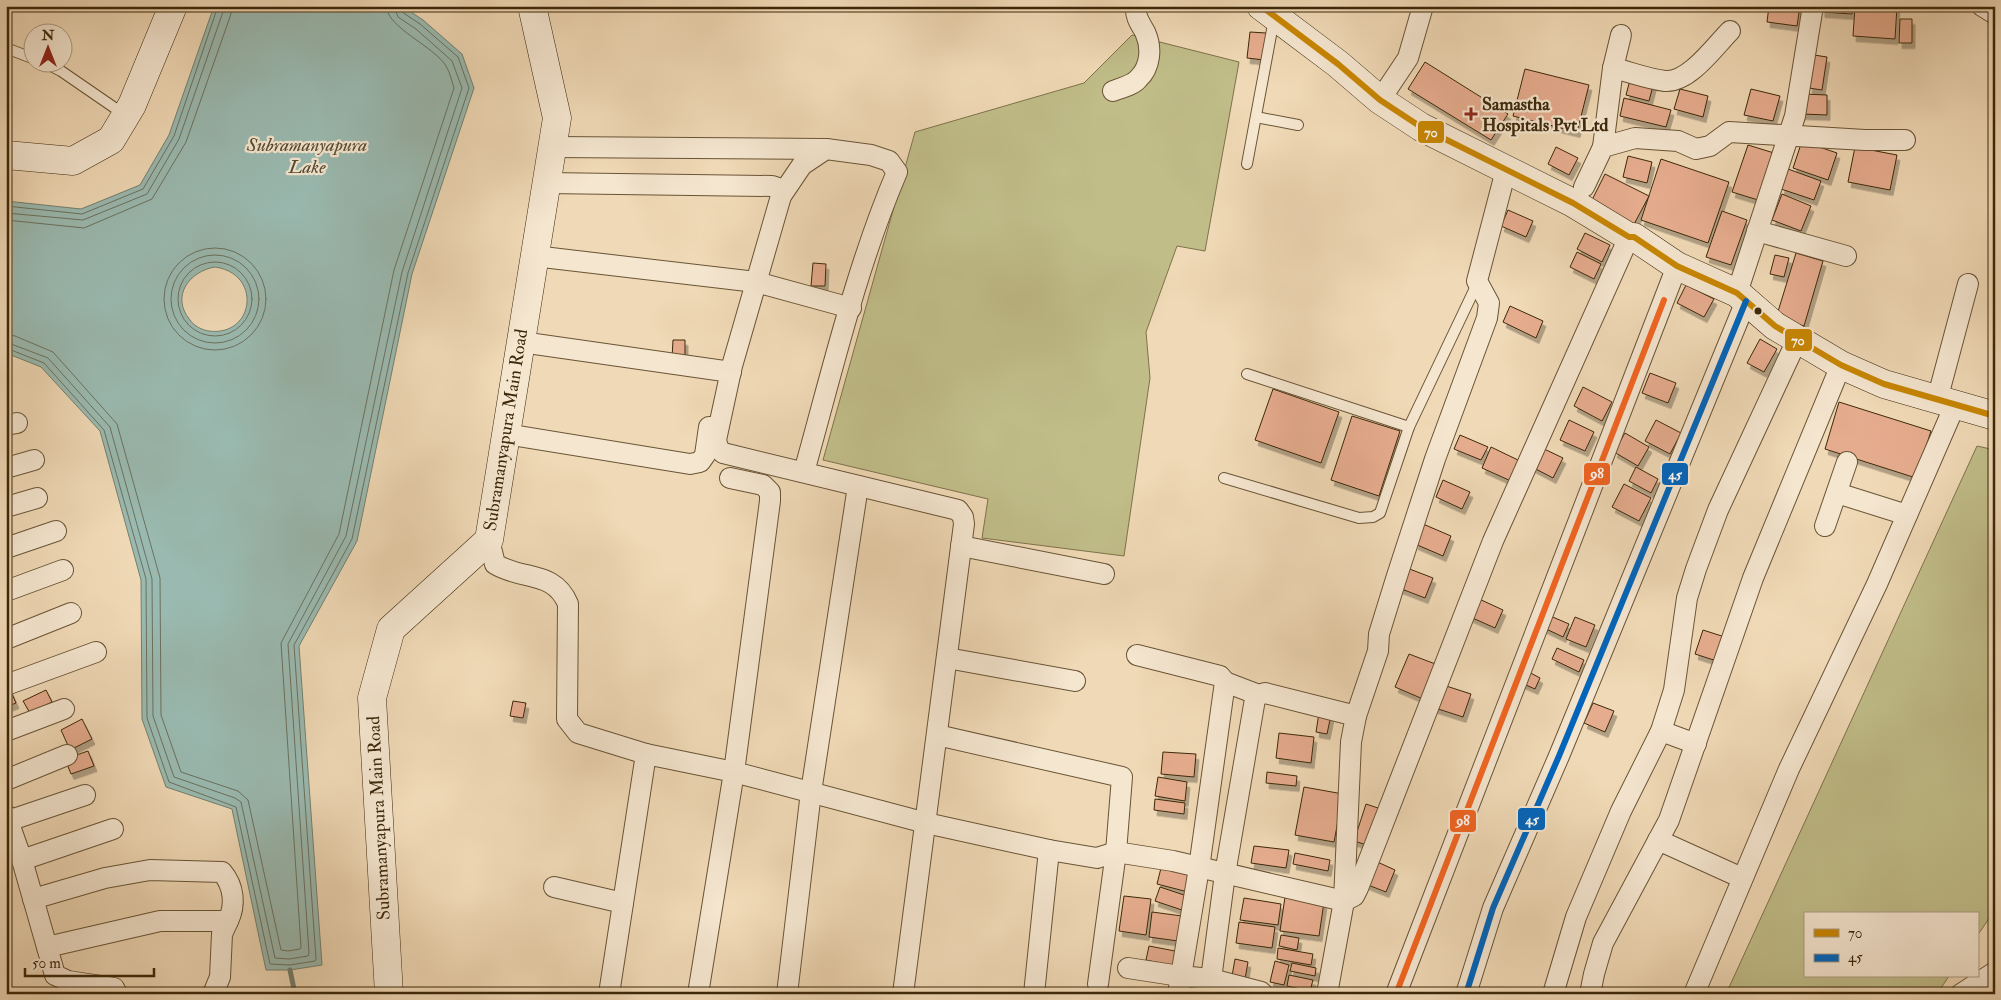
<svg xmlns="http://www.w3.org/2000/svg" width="2001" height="1000" viewBox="0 0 2001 1000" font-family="'IM FELL Double Pica',serif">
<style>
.green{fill:#c0bd89;stroke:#7e724a}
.water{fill:#9abab1;stroke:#74806e;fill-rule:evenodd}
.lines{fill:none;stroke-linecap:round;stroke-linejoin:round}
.shore{stroke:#6b715e;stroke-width:1}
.stream{stroke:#74806e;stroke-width:5}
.building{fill:#e6ac8e;stroke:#3c280a;filter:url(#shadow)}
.lane-casing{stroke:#695435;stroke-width:12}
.street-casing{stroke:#695435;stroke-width:22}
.secondary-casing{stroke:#3c280a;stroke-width:29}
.lane{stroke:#f5e6d0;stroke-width:10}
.street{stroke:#f5e6d0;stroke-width:20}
.secondary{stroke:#f5e6d0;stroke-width:28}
.bus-1-casing{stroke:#f5e6d0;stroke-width:10}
.bus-2-casing{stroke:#f5e6d0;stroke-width:10}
.bus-3-casing{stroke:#f5e6d0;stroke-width:10}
.bus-1{stroke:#c88602;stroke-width:6}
.bus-2{stroke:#0065bd;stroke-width:6}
.bus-3{stroke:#f26522;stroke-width:6}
.poi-dot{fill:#8f2418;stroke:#f5e6d0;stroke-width:2}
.bus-dot{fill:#3c280a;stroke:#f5e6d0;stroke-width:2}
.labels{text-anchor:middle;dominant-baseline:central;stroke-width:4.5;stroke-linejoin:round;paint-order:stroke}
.poi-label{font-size:18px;font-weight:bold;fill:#3c280a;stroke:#f5e6d0;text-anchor:start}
.street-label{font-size:18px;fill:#3c280a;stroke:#f5e6d0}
.water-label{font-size:19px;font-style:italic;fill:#544c34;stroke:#f5e6d0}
.line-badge{stroke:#f5e6d0;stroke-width:2}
.badge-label{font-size:14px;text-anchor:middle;font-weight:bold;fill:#fff}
</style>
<defs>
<filter id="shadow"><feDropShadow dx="3" dy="5.5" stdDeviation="0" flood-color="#0004"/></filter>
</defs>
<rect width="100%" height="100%" fill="#f0d9b6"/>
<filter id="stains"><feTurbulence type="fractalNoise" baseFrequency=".004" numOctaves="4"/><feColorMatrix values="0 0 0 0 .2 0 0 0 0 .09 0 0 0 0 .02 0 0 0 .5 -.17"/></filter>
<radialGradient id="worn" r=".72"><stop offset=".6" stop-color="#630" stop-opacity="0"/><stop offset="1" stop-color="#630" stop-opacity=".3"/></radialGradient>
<!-- green -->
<g class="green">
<path d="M1132,35L1239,62L1205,251L1177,246L1146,332L1150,378L1124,556L982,538L988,499L823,460L915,132L1084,83Z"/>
<path d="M1977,446L1995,450V910L1977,936V914H1805V976H1949L1937,994H1726Z"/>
</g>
<!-- water -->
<path class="water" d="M214,6H402L423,20L462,54L474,88L412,274L357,541L299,646L322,965L290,970H266L232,809L166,787L142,719L141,580L100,431L41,367L6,353V201L81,209L140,185L169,135ZM215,267C263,274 254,337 209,331C202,330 194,326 190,320C170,296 190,271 215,267Z"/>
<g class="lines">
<!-- shore -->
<g class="shore">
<path d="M6,206L82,214L143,189L174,136L218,6"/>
<path d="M6,213L83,220L147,194L179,139L225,6"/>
<path d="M6,220L84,228L152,199L186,142L231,14L232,6"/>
<circle cx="215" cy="299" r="51"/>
<circle cx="215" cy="299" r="44"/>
<circle cx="215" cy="299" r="37"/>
<path d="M6,334L15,336L53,352L117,424L160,578L161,715L181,772L238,791L248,800L281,950L288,951L300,949L301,947L281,643L339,534L394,270L454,88C452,82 450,72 446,66C434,46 387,28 386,6"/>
<path d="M6,342L48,358L110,427L152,579L153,716L174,777L235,798L241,802L275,958L289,959L308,956L309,953L288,644L346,536L402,272L462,88L452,61L416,29L398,17L394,6"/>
<path d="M6,348L44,363L104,430L146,579L147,718L169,782L236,807L270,964L290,965L315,961L316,959L294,645L352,539L408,273L469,88L458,57L420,24L402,12L400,6"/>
</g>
<!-- stream -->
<path class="stream" d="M290,970L295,994"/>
</g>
<!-- building -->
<g class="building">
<path d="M1769,6H1800L1797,26L1767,22Z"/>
<path d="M1822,6H1852V14L1822,12Z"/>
<path d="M1855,6H1897L1895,39L1853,36Z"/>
<path d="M1900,19H1912V43H1899Z"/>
<path d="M1250,32L1266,33L1264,60L1247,58Z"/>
<path d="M1814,55L1827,57L1822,90L1809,88Z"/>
<path d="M1425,62L1508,114L1491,140L1408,89Z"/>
<path d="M1525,69L1589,85L1577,132L1513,116Z"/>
<path d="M1631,76L1654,82L1649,101L1626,95Z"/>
<path d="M1680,89L1708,96L1703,117L1674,109Z"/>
<path d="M1751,89L1780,96L1773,121L1744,115Z"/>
<path d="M1803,94L1827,95V115L1802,114Z"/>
<path d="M1624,98L1671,110L1666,127L1620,116Z"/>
<path d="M1802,141L1837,153L1828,180L1793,168Z"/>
<path d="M1748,145L1774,153L1758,200L1732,192Z"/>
<path d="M1556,147L1578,158L1569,175L1548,164Z"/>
<path d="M1855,147L1897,155L1890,190L1848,182Z"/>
<path d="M1628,156L1652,162L1647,183L1623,177Z"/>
<path d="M1661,159L1729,182L1708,243L1641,220Z"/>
<path d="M1788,169L1821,181L1814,200L1781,189Z"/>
<path d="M1605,174L1649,196L1631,230L1588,208Z"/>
<path d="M1782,194L1811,206L1801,231L1772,220Z"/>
<path d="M1508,210L1533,221L1526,237L1501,226Z"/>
<path d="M1722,211L1747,220L1731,265L1706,257Z"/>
<path d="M1585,233L1610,245L1602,262L1577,249Z"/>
<path d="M1577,252L1601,264L1594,279L1570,267Z"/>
<path d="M1796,253L1823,261L1804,326L1776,318Z"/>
<path d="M1775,255L1789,258L1784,277L1770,274Z"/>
<path d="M813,263L826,264L825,286H811Z"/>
<path d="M1686,285L1714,299L1704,317L1677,303Z"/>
<path d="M1510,306L1543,321L1536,338L1503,322Z"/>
<path d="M1760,339L1777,349L1764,372L1747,363Z"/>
<path d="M673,340H685V360L672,359Z"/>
<path d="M1650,373L1676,383L1668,403L1642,393Z"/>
<path d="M1583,387L1612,402L1602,421L1574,406Z"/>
<path d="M1273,389L1339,412L1321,463L1255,440Z"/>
<path d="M1839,402L1931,431L1916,478L1825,449Z"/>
<path d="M1352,416L1400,431L1379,496L1331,480Z"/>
<path d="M1569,420L1594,432L1585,451L1560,440Z"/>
<path d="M1656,420L1681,433L1670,454L1645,441Z"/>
<path d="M1625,433L1649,447L1638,466L1614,452Z"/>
<path d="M1460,435L1488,447L1481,460L1454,449Z"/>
<path d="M1491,447L1520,461L1511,481L1482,468Z"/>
<path d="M1540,447L1563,458L1553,478L1530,466Z"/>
<path d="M1636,467L1658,479L1651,493L1629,481Z"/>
<path d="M1443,480L1470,492L1462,509L1436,497Z"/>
<path d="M1624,484L1651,498L1639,521L1612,507Z"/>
<path d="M1423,524L1451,536L1443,556L1415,544Z"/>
<path d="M1407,568L1433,578L1425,598L1399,588Z"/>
<path d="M1477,598L1503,610L1495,628L1468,616Z"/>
<path d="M1548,615L1569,624L1563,637L1542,627Z"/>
<path d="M1575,617L1595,625L1586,647L1566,639Z"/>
<path d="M1703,630L1731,639L1723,663L1695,654Z"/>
<path d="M1557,648L1584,660L1579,672L1552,659Z"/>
<path d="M1409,654L1438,665L1423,699L1395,687Z"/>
<path d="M1525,670L1540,678L1535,689L1519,682Z"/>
<path d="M1440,684L1471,694L1463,717L1432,707Z"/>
<path d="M9,687L16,703L6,707V689Z"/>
<path d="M46,690L52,702L30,713L23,701Z"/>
<path d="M513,701L526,703L523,718L510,716Z"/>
<path d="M1593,703L1614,711L1605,732L1584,723Z"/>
<path d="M1319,713L1331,715L1327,734L1316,732Z"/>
<path d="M82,719L92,739L70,750L61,730Z"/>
<path d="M1279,733L1314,737L1311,763L1276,758Z"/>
<path d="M88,751L94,766L71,774L65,759Z"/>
<path d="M1163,752L1196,754L1194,777L1161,774Z"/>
<path d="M1267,772L1297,776L1296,786L1266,783Z"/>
<path d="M1158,777L1187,782L1185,801L1155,796Z"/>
<path d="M1304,787L1343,794L1334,842L1295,835Z"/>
<path d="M1155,799L1185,803L1184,814L1154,810Z"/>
<path d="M1366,804L1381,809L1370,846L1354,841Z"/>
<path d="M1254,846L1289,850L1286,868L1251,863Z"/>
<path d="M1295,853L1330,860L1328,871L1293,864Z"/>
<path d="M1373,860L1395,870L1386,892L1363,883Z"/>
<path d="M1162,864L1193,873L1188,892L1157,884Z"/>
<path d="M1160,887L1187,896L1182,910L1155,901Z"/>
<path d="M1124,896L1151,899L1146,935L1119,931Z"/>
<path d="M1285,897L1324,902L1319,936L1280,931Z"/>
<path d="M1244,898L1281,904L1278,925L1240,920Z"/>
<path d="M1152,912L1182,916L1178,941L1149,937Z"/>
<path d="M1239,922L1275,927L1272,948L1236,943Z"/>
<path d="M1281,935L1299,938L1297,950L1279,946Z"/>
<path d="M1149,946L1180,952L1177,967L1146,960Z"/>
<path d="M1278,948L1313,954L1311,965L1277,959Z"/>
<path d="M1235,959L1248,962L1245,979L1232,976Z"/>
<path d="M1275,961L1289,965L1284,985L1270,982Z"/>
<path d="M1292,963L1316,968L1315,976L1290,971Z"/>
<path d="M1289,975L1313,980L1310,991L1287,986Z"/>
</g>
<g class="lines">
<!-- lane casing -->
<g class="lane-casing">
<g id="lane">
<path d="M6,48L32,58"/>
<path d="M43,62L61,71L125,115"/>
<path d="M1256,117L1298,125"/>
<path d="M1247,164L1274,19"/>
<path d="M1247,374L1409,427"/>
<path d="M1224,478L1359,518L1373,517L1380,513L1409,427L1477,284"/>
</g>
</g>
<!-- street casing -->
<g class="street-casing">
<g id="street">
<path d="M1982,6L1995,14"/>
<path d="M1613,68C1630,72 1648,79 1665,81C1689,83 1715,46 1730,31"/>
<path d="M1113,91C1121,88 1133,85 1138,79C1151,67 1152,47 1145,32C1140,23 1135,17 1136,6"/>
<path d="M1380,100L1408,58L1423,6"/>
<path d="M552,147L826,149"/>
<path d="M1603,147L1613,68L1621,35"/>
<path d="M546,183L772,186L778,188L781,196L732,366L716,440L718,448L723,453L958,510L963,517L964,524L903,994"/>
<path d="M1584,187L1603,147L1635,138L1678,141L1696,149L1710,146L1729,132L1865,140H1905"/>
<path d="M781,196L802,165L826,149L871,155L889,161L897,172C856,268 832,372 804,472"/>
<path d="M1757,231L1846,256"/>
<path d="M534,256L756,282L851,308"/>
<path d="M1737,293L1795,116L1813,6"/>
<path d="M521,342L731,372"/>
<path d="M1937,400L1968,284"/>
<path d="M6,425L17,423"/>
<path d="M506,434L690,464L700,462L705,455L709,427"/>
<path d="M6,468L34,460"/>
<path d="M730,478L763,485L770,492V501L734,772L926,823L1049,850L1097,858L1116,852L1173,861L1344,901L1354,896L1358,888L1493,541L1629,237"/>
<path d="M1837,493L1907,515"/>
<path d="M6,507L37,498"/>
<path d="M1825,526L1847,462"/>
<path d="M489,540L495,564C523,581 554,570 568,604L567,719L578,733L646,754"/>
<path d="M961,546L1104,574"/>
<path d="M6,548L56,531"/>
<path d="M6,591L63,570"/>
<path d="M6,639L71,613"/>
<path d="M1137,655L1220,676L1225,682L1199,868L1178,994"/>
<path d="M947,658L1075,681"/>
<path d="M1225,682L1259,695"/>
<path d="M6,685L96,652"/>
<path d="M6,731L64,709"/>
<path d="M1661,731L1696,744"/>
<path d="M937,735L1122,777L1116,852L1098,984"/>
<path d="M6,780L67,755"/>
<path d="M6,815L22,860L55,975L68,981L114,988L117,994"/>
<path d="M8,821L85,795"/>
<path d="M1658,840L1742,878"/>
<path d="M22,860L113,829"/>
<path d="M554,887L623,903"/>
<path d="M33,899L105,878L150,870L222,872C234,886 236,905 228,921H160L47,947"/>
<path d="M1128,968L1180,976L1211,979L1261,992L1263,994"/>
<path d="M213,994L220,977L222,934L228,921"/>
<path d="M609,994L646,754L734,772L698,994"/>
<path d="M787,994L811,792L858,486"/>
<path d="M1034,994L1049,850"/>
<path d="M1209,994L1225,874L1255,699L1259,695L1265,693L1356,716"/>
<path d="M1327,994L1344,901L1351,742L1356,716L1378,651L1379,634L1396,579L1435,459L1487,318L1489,303L1477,281L1506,170"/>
<path d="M1396,994L1677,266"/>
<path d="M1466,994L1493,908L1559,756L1746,301"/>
<path d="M1553,994L1576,917L1621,811L1661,731L1674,690L1687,598L1696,569L1718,510L1797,340"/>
<path d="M1590,994L1594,974L1603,943L1669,820L1753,578L1841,365"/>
<path d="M1694,994L1789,769L1877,584L1955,405"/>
<path d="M1961,994L1995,972"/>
</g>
</g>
<!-- secondary casing -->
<g class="secondary-casing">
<g id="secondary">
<path d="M1261,6L1338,64L1380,100L1421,127L1573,203L1629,237H1634L1677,266L1737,293L1775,326L1841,365L1884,384L1995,416"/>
<path d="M6,155L73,161L111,140L132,105L173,6"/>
<path d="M389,994L372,698L391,629L489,540L557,118L532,6"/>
</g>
</g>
<!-- lane -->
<use href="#lane" class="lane"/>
<!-- street -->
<use href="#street" class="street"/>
<!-- secondary -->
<use href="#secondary" class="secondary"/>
<!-- bus-1 casing -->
<g class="bus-1-casing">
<path id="bus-1" d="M1261,6L1338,64L1380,100L1421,127L1573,203L1629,237H1634L1677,266L1737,293L1775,326L1841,365L1884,384L1995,416"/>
</g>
<!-- bus-2 casing -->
<g class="bus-2-casing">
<path id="bus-2" d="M1466,994L1493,908L1559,756L1746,301"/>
</g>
<!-- bus-3 casing -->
<g class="bus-3-casing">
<path id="bus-3" d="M1396,994L1664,300"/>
</g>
<!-- bus-1 -->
<use href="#bus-1" class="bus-1"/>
<!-- bus-2 -->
<use href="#bus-2" class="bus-2"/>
<!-- bus-3 -->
<use href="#bus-3" class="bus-3"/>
</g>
<!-- markers -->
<path class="poi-dot" d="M1468.5 106.5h5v5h5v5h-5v5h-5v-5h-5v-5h5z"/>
<circle class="bus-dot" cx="1758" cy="311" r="4.5"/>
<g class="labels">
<!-- poi labels -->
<g class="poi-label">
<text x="1482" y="104">Samastha<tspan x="1482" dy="21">Hospitals Pvt Ltd</tspan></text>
</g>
<!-- street labels -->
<g class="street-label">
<text transform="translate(506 430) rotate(-81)">Subramanyapura Main Road</text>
<text transform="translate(379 818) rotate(-93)">Subramanyapura Main Road</text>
</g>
<!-- water labels -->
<g class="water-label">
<text x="307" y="145">Subramanyapura<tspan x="307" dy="22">Lake</tspan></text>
</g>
</g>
<g class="line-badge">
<rect x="1417" y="120" width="28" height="24" rx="5" fill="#c88602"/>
<rect x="1784" y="328" width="29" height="24" rx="5" fill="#c88602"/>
<rect x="1583" y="462" width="28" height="24" rx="5" fill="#f26522"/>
<rect x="1661" y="462" width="28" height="24" rx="5" fill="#0065bd"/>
<rect x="1517" y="807" width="29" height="24" rx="5" fill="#0065bd"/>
<rect x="1449" y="809" width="28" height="24" rx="5" fill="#f26522"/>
</g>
<g class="badge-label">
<text x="1431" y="137">70</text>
<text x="1798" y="345">70</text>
<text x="1597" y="478">98</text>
<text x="1675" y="479">45</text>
<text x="1532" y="824">45</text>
<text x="1463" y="825">98</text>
</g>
<!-- margin -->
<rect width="2001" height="1000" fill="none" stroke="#f0d9b6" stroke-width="25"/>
<rect x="8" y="8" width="1986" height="985" fill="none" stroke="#3c280a" stroke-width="2.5"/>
<rect x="12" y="12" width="1976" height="975" fill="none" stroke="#3c280a"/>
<!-- legend -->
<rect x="1804" y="912" width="175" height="65" fill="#f5e6d0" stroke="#ab9a81"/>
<rect x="1814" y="929" width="25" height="8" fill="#c88602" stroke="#ab9a81"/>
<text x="1848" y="938" font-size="15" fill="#3c280a">70</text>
<rect x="1814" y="954" width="25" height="8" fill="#0065bd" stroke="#ab9a81"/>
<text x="1848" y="962" font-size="15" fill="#3c280a">45</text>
<!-- north arrow -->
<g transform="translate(48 48)"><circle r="24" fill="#f5e6d0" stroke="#ab9a81"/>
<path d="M0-4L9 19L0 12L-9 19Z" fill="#8f2418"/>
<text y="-8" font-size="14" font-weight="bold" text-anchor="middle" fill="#3c280a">N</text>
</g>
<!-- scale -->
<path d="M25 968v8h129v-8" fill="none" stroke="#3c280a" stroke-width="2.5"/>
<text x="32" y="968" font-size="15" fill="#3c280a" stroke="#f5e6d0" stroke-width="4" paint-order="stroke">50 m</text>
<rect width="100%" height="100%" filter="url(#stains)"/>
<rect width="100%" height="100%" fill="url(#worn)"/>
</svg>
